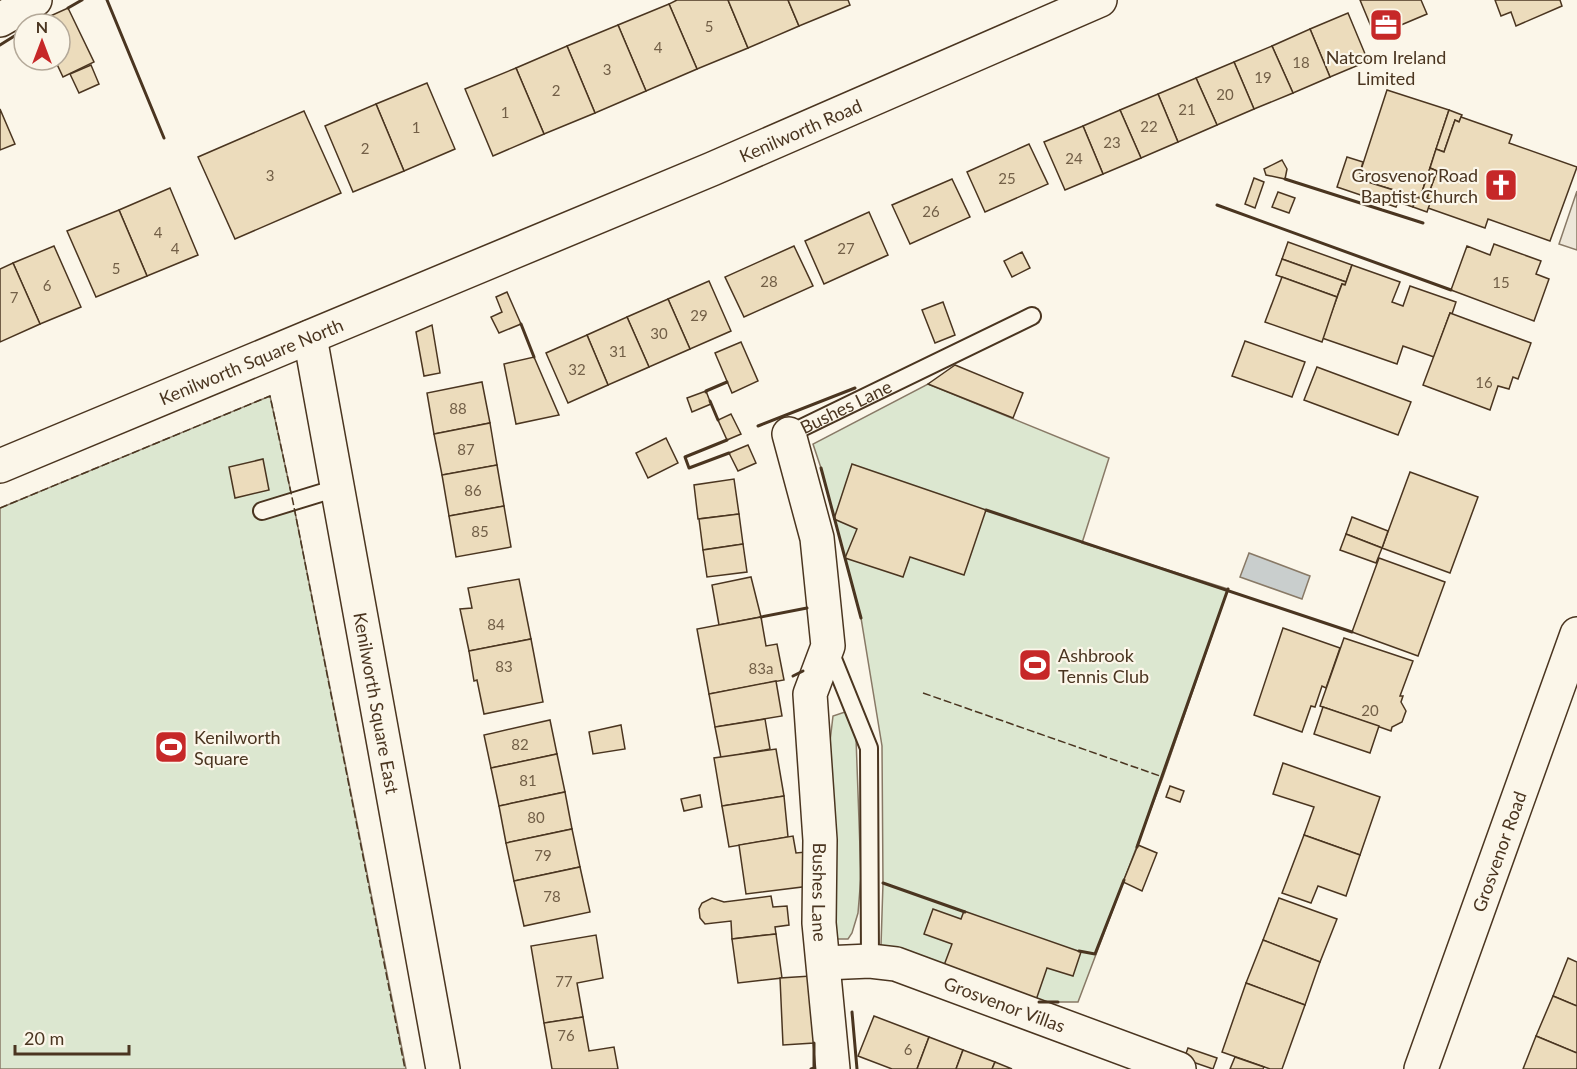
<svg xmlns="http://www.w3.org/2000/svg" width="1577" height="1069" viewBox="0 0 1577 1069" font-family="Lato,sans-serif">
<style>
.green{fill:#dce7d0;stroke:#887966;stroke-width:1.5}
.parking{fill:#ede7d9;stroke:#887966;stroke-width:1.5}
.water{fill:#c9cecd;stroke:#887966;stroke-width:1.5}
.building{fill:#ecdcbc;stroke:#4a3520;stroke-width:1.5}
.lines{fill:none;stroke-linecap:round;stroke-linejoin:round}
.service-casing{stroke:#4a3520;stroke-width:20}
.minor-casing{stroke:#4a3520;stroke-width:36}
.tertiary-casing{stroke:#4a3520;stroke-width:36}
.service{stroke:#fbf6e9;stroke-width:16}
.minor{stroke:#fbf6e9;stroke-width:33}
.tertiary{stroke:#fbf6e9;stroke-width:33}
.fence{stroke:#4a3520;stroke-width:1.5;stroke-dasharray:8 3;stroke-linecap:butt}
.wall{stroke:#4a3520;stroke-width:3}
.labels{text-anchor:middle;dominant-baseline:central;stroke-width:4.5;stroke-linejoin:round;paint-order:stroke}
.number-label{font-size:15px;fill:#725f47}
.poi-label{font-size:18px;fill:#4a3520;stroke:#fbf6e9;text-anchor:start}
.street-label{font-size:18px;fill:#4a3520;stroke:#fbf6e9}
</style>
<rect width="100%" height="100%" fill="#fbf6e9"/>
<!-- green -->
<g class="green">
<path d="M928,384L1109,458L1082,543L1228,589L1163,777L1078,1002H1037L881,946L883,883L882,746L861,618L821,468L813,444Z"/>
<path d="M270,396L293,502L406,1069H0V508Z"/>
<path d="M848,711L856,738L861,876L858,913L852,933L848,939H836L829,750L833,716Z"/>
</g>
<!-- parking -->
<path class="parking" d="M1577,191V250L1559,244Z"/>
<!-- water -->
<path class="water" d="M1249,553L1310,576L1302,599L1240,577Z"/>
<!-- building -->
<g class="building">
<path d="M677,0H728L748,48L697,69L669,4Z"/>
<path d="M728,0H788L799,26L748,48Z"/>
<path d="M788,0H848L850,5L799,26Z"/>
<path d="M1360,0H1421L1427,14L1375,36Z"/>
<path d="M1495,0H1560L1562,6L1516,26L1511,12L1501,16Z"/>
<path d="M669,4L697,69L646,91L618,25Z"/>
<path d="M68,8L94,62L63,77L55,60H60V24L37,22Z"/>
<path d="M1348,13L1368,61L1330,77L1310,29Z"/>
<path d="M618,25L646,91L595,113L567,46Z"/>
<path d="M1310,29L1330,77L1293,93L1272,46Z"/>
<path d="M567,46L595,113L544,134L516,68Z"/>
<path d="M1272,46L1293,93L1254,109L1234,62Z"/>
<path d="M1234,62L1254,109L1217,125L1196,78Z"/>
<path d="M91,65L99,84L79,93L70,74Z"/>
<path d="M516,68L544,134L493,156L465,89Z"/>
<path d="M1196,78L1217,125L1178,142L1158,94Z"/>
<path d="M427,83L455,149L404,171L376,104Z"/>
<path d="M1387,90L1449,110L1420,198L1358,179Z"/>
<path d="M1158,94L1178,142L1141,158L1120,110Z"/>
<path d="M376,104L404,171L353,192L325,126Z"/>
<path d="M0,109L15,144L0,150Z"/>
<path d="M1120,110L1141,158L1103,174L1083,126Z"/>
<path d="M1449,110L1462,115L1459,122L1455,120L1444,152L1436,149Z"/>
<path d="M304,111L341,193L235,239L198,157Z"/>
<path d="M1461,117L1512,135L1509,143L1577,167L1550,241L1488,219L1485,228L1428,208L1431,200L1427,198L1437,171L1430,168L1436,149L1444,152L1455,120L1459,122Z"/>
<path d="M1083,126L1103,174L1065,190L1044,142Z"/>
<path d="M1029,144L1048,184L985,212L967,172Z"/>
<path d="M1347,157L1363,162L1358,179L1416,197L1413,207L1398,202L1396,207L1337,187Z"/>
<path d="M1282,160L1287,169L1285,179L1266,175L1264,169Z"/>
<path d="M1430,168L1437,171L1427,198L1431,200L1427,212L1413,207L1416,197L1420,198Z"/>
<path d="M1254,178L1264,182L1255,208L1245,204Z"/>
<path d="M952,179L970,217L910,244L892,205Z"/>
<path d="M170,188L198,255L147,276L119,210Z"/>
<path d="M1278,192L1295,198L1289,213L1272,207Z"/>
<path d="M119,210L147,276L96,297L67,231Z"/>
<path d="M869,212L888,255L824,284L805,241Z"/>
<path d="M1288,242L1352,265L1346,282L1282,259Z"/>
<path d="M1494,244L1541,261L1536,274L1549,279L1534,321L1451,290L1467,246L1490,255Z"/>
<path d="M54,246L81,307L40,324L13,263Z"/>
<path d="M794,246L813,286L744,317L725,277Z"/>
<path d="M1022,252L1030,268L1012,277L1004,261Z"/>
<path d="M1282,259L1346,282L1345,285L1342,284L1337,297L1276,275Z"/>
<path d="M13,263L40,324L0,342V269Z"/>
<path d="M1352,265L1400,282L1392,302L1403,306L1410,286L1456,302L1452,314L1450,313L1434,357L1403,346L1397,364L1322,338L1342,284L1345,285Z"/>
<path d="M1282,277L1337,297L1322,342L1265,322Z"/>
<path d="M709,281L731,331L690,349L668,299Z"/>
<path d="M507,292L521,324L499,333L491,317L502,312L496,297Z"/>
<path d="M668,299L690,349L649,367L627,317Z"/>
<path d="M943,302L955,335L935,343L922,310Z"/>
<path d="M1450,313L1531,343L1518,379L1513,377L1509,389L1498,386L1490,410L1423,385Z"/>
<path d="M627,317L649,367L608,385L587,335Z"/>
<path d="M432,325L440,373L424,376L416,332Z"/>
<path d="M587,335L608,385L568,403L546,353Z"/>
<path d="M1245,341L1305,362L1292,397L1232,376Z"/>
<path d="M741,342L758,381L732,393L715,353Z"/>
<path d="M534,357L559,415L516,424L504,364Z"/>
<path d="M955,365L1023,393L1013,418L928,384Z"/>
<path d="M1317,367L1411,402L1398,435L1304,400Z"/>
<path d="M482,382L490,423L434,434L427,393Z"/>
<path d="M706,391L711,404L692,412L687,398Z"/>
<path d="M731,414L741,434L727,440L718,420Z"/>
<path d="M490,423L497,465L442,475L434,434Z"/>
<path d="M666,438L678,463L648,478L636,453Z"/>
<path d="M748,445L756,463L738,471L729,453Z"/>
<path d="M263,459L269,490L235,498L229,467Z"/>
<path d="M852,464L986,510L964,575L910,557L903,577L845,558L857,529L834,519Z"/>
<path d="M497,465L504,506L449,516L442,475Z"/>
<path d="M1410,472L1478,497L1450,573L1382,548Z"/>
<path d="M734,479L739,514L698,519L694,485Z"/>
<path d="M504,506L511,547L456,557L449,516Z"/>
<path d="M739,514L743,544L703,550L699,519Z"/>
<path d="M1352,517L1388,531L1382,548L1346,534Z"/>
<path d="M1346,534L1382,548L1376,563L1340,550Z"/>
<path d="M743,544L747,572L707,577L703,550Z"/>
<path d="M1379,558L1445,582L1418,656L1352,632Z"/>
<path d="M751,577L761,617L719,625L712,585Z"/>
<path d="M519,579L531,639L469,651L460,609L472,608L468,588Z"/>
<path d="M761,617L766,646L777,644L784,680L709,694L697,629Z"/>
<path d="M1283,628L1340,648L1326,688L1322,686L1315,707L1311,706L1302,732L1254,715Z"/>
<path d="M1344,638L1413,661L1400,696H1403L1401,702L1406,711L1402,722L1392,727L1391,731L1320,706Z"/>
<path d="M531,639L543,702L484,714L477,680L474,681L469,651Z"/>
<path d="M776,681L782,716L715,727L709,694Z"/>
<path d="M1323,707L1379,726L1370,753L1314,734Z"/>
<path d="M765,719L770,749L721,758L715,727Z"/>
<path d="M550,720L557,754L491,768L484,735Z"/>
<path d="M621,725L625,749L593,754L589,732Z"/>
<path d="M776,749L784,796L722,806L714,758Z"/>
<path d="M557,754L565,792L499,806L491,768Z"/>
<path d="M1283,763L1380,797L1360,855L1304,835L1314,807L1273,794Z"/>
<path d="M1170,786L1184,791L1180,802L1166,797Z"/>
<path d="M565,792L572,829L506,843L499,806Z"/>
<path d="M700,795L702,807L684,811L681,799Z"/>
<path d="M784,796L788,837L729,847L722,806Z"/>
<path d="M572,829L580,867L514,881L506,843Z"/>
<path d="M1304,835L1360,855L1346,896L1318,886L1311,903L1282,893Z"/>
<path d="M793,836L796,853L806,852L810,886L746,894L739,845Z"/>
<path d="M1138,845L1157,853L1142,891L1123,882Z"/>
<path d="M580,867L590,912L524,926L514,881Z"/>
<path d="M771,896L773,907L787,906L789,925L775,927L776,934L732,939L731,921L705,924L700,918L699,909L702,903L712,898L724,902Z"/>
<path d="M1279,898L1337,919L1320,962L1263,940Z"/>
<path d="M933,909L961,919L964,911L1081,952L1073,976L1047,968L1036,1000L943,968L952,944L924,934Z"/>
<path d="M776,934L782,978L738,983L732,939Z"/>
<path d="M596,935L603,978L577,983L583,1017L544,1023L531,946Z"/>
<path d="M1263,940L1320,962L1305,1005L1246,983Z"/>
<path d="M1568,958L1577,962V1006L1553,996Z"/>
<path d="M811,976L814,1043L783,1045L780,978Z"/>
<path d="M1246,983L1305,1005L1282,1069H1270L1222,1052Z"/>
<path d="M1553,996L1577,1006V1053L1536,1036Z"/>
<path d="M874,1016L929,1037L917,1069H892L858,1056Z"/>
<path d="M583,1017L589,1051L614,1047L618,1069H552L544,1023Z"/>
<path d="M1536,1036L1577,1053V1069H1523Z"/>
<path d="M929,1037L963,1050L956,1069H917Z"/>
<path d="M1188,1048L1217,1058L1213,1069L1184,1059Z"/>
<path d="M963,1050L995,1062L992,1069H956Z"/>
<path d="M1235,1057L1264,1067L1263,1069H1230Z"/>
<path d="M995,1062L1012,1069H992Z"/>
</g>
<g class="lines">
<!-- service casing -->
<g class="service-casing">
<g id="service">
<path id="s1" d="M789,434L1032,316"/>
<path d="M262,511L337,488"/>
<path d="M829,649L869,748L870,961"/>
</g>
</g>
<!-- minor casing -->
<g class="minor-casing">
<g id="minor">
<path d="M0,20L35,0"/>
<path id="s2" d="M310,337L443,1069"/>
<path id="s3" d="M789,434L817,538L828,646L810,694L820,840L819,923L833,1069"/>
<path id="s4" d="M824,963L870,961L896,964L1179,1069"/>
<path id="s5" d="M1421,1069L1577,634"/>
</g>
</g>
<!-- tertiary casing -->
<g class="tertiary-casing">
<g id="tertiary">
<path id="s6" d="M0,466L712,169L1100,0"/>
</g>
</g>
<!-- service -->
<use href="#service" class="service"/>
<!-- minor -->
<use href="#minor" class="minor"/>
<!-- tertiary -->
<use href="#tertiary" class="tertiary"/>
<!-- fence -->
<g class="fence">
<path d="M0,508L270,396L293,502L405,1069"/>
<path d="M923,693L1163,777"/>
</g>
<!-- wall -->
<g class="wall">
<path d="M107,0L164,138"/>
<path d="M68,8L82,0"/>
<path d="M0,45L24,30"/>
<path d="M1285,179L1423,223"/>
<path d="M1217,205L1451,290"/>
<path d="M521,324L534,357"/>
<path d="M706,392V391L727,382"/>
<path d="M710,401L718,420"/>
<path d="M758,426L855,388"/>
<path d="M727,440L685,457L689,468L729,453"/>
<path d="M821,468L861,618"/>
<path d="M986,510L1352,632"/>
<path d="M761,617L807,608"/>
<path d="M793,676L803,671"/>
<path d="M1137,847L1228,589"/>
<path d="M883,883L965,912"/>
<path d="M1079,951L1095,954L1124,880"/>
<path d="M1039,1002H1058"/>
<path d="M852,1012L857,1069"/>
<path d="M811,1069L814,1068V1043"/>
</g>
</g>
<!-- icons -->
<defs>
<g id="office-square" transform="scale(1.725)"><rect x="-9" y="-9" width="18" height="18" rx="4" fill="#c62828" stroke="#fbf6e9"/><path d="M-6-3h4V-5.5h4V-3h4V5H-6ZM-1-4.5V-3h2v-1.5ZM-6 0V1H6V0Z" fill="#fff"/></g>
<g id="church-square" transform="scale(1.725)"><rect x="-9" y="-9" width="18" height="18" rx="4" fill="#c62828" stroke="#fbf6e9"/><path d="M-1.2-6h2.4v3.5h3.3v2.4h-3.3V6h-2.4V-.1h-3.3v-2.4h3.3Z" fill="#fff"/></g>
<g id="stadium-square" transform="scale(1.725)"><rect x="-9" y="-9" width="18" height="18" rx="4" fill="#c62828" stroke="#fbf6e9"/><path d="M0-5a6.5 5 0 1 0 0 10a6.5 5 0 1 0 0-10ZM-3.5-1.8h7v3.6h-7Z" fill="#fff"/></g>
</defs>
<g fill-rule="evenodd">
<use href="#office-square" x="1386" y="25"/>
<use href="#church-square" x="1501" y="185"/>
<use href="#stadium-square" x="1035" y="665"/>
<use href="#stadium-square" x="171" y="747"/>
</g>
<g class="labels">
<!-- number labels -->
<g class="number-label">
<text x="709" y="26">5</text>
<text x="658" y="47">4</text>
<text x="1301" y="62">18</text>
<text x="607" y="69">3</text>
<text x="1263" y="77">19</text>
<text x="556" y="90">2</text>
<text x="1225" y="94">20</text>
<text x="1187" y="109">21</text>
<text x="505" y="112">1</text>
<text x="1149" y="126">22</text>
<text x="416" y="127">1</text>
<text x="1112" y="142">23</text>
<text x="365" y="148">2</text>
<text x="1074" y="158">24</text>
<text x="270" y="175">3</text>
<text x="1007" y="178">25</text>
<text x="931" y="211">26</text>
<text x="158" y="232">4</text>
<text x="175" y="248">4</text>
<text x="846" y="248">27</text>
<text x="116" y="268">5</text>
<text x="769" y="281">28</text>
<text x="1501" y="282">15</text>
<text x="47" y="285">6</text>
<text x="14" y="297">7</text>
<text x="699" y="315">29</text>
<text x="659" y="333">30</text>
<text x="618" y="351">31</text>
<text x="577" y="369">32</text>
<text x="1484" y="382">16</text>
<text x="458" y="408">88</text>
<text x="466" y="449">87</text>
<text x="473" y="490">86</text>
<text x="480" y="531">85</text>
<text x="496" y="624">84</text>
<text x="504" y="666">83</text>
<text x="761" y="668">83a</text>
<text x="1370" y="710">20</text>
<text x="520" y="744">82</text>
<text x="528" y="780">81</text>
<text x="536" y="817">80</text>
<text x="543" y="855">79</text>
<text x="552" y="896">78</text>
<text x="564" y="981">77</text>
<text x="566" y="1035">76</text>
<text x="908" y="1049">6</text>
</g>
<!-- poi labels -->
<g class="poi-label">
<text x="1386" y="57" text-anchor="middle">Natcom Ireland<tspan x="1386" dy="21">Limited</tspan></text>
<text x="1478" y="175" text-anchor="end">Grosvenor Road<tspan x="1478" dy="21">Baptist Church</tspan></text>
<text x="1058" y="655">Ashbrook<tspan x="1058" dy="21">Tennis Club</tspan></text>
<text x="194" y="737">Kenilworth<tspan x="194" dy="21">Square</tspan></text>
</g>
<!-- street labels -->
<g class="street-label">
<text stroke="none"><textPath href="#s6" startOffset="868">Kenilworth Road</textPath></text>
<text stroke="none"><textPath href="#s6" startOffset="272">Kenilworth Square North</textPath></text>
<text stroke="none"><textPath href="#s1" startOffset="63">Bushes Lane</textPath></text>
<text stroke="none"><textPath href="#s2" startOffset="372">Kenilworth Square East</textPath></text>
<text stroke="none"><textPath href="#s5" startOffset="231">Grosvenor Road</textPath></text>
<text stroke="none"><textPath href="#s3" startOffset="466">Bushes Lane</textPath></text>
<text stroke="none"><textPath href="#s4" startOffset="188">Grosvenor Villas</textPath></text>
</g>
</g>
<!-- north arrow -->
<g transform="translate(42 42)"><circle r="28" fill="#fbf6e9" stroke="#b4a999" stroke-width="1.5"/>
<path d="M0-4.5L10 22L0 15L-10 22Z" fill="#c62828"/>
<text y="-9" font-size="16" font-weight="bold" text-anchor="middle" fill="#4a3520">N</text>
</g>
<!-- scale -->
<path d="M15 1045v9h114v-9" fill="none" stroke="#4a3520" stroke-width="3"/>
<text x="24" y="1045" font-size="18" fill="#4a3520" stroke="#fbf6e9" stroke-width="4.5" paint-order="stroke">20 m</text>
</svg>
